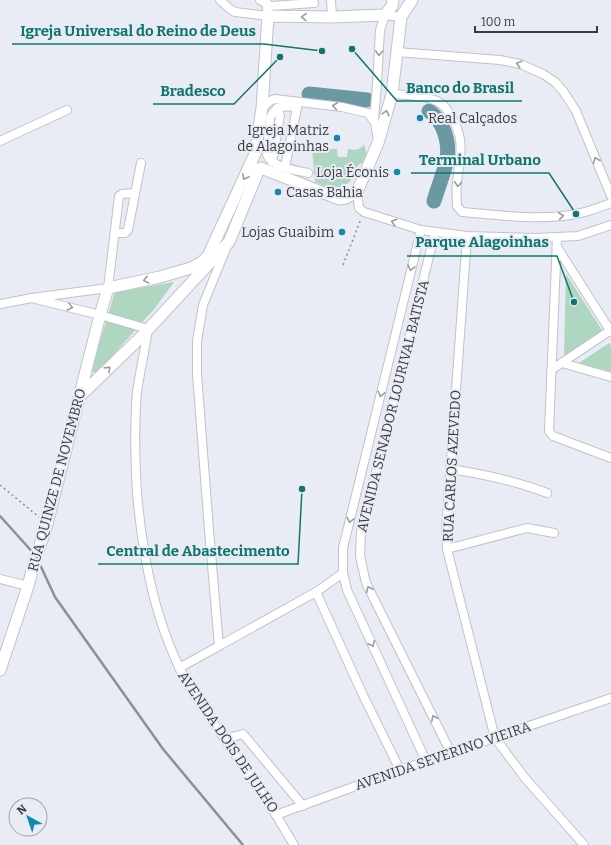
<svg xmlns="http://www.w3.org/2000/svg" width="611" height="845" viewBox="0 0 611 845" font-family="Bitter,serif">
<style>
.green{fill:#aed6c1}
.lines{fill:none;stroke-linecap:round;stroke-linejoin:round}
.river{stroke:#6a99a3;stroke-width:15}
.minor-casing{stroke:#c0c2cb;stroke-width:10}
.major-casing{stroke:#c0c2cb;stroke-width:13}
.path{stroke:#8c8e94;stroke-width:1.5;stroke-dasharray:2 3;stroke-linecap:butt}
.minor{stroke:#fff;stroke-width:8}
.major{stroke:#fff;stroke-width:11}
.rail{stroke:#8e8f95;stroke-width:2.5}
.oneway{stroke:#9c9d9f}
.poi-dot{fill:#1388ad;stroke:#eaecf5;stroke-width:1.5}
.labels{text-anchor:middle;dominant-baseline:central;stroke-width:4;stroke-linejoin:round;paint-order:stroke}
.poi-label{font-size:14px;fill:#3a3b3f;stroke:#eaecf5;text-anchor:end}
.street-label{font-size:14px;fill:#3a3b3f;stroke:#eaecf5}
.leader{fill:none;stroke:#0f766e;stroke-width:1.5}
.callout-dot{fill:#0f766e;stroke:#eaecf5;stroke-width:1.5}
.callout-label{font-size:15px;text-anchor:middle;font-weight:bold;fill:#0f766e;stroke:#eaecf5;stroke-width:4;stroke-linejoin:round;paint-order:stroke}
</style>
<rect width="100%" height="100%" fill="#eaecf5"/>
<!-- green -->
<g class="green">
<path d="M364,144L367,156L366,161L358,165C356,170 354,176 351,180C342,192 325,187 315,182L312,149H337L338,157H347L348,149C355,150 360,151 364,144Z"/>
<path d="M566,274L602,330L564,356Z"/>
<path d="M174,282L155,308L98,372H92L91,370L115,292Z"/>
<path d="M609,343L611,346V372L579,363Z"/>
</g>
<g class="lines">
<!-- river -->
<g class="river">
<path d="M309,94L367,100"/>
<path d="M429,111C443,120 450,142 447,159C444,173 438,187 434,201"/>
</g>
<!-- minor casing -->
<g class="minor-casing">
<g id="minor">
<path d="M220,0L230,9L235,12L268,16L266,0"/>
<path d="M260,0L271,6L314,3"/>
<path d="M331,0L332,17"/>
<path d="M397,52L500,60L520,64L543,74L555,82L563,91L576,111L611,196"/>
<path d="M392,94C405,95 419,95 431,99C440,101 446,107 450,114C466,140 460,154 457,182C456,190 457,198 457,206L462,212C499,215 539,221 576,214C588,212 600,207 611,203"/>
<path d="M297,107C283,106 277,104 270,118L267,155C273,168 296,170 308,173"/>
<path d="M262,108L270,101L275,99L342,107L368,113L375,123L378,140"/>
<path d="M374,120L377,84L380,30L385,15L401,17"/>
<path d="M0,141L67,110"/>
<path d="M272,162L280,116L277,108"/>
<path d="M285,167L298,103"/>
<path d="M357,192L359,208L364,212L421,230L467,236L536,238L578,236L611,225"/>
<path d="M421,230L343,548V573L347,590L426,761"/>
<path d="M435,232L361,533L360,556L366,583L451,753"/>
<path d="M115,233H125L128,230L141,163"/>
<path d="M467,236L446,530L447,549L495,738L525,778L584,845"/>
<path d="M557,238L549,431L553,436L611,458"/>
<path d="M557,247L611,332"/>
<path d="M32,298L100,315L148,329C145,350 140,371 137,392C134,426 135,459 137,493C143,561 156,628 190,688L276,815L294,845"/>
<path d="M0,304L32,298L108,288L119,196L122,194L135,193"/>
<path d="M562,363L611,377"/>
<path d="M551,370L611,330"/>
<path d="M450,469C483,474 516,481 547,493"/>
<path d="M447,549L527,528L554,533"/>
<path d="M0,579L28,586"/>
<path d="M316,592L363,695L400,770"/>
<path d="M219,646L316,592L343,573"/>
<path d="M179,668L219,646L209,530L197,374V341L203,305L227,246"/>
<path d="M225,739L243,734L303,806"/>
<path d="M276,815L400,770L611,698"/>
</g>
</g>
<!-- major casing -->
<g class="major-casing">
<g id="major">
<path d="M261,168L339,199L346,198L357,192L378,143L392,94L401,17L412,0"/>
<path d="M80,396L141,337L229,242L259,169L261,168"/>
<path d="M0,670L28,586L36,556L45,532L100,315L108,288L160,277L191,268L202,262L208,256L255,154L262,108L268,16L332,17L385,15L392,6L393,0"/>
</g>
</g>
<!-- path -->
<g class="path">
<path d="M343,265L361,219"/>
<path d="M0,485L39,517"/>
</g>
<!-- minor -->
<use href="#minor" class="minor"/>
<!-- major -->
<use href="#major" class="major"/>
<!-- rail -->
<path class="rail" d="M0,516L36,556L55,597L163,749L243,845"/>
</g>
<!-- one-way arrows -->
<defs><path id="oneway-chevron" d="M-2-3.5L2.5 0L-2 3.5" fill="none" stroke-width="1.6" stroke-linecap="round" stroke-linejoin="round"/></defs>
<g class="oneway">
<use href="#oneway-chevron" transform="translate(304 17) rotate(-178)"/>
<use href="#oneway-chevron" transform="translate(379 53) rotate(93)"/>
<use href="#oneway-chevron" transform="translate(519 64) rotate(-164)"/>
<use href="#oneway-chevron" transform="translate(335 106) rotate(-173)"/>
<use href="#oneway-chevron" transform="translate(386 113) rotate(-74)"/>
<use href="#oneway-chevron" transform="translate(596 160) rotate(-112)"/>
<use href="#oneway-chevron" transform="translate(245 177) rotate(115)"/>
<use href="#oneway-chevron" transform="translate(458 184) rotate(94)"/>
<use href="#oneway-chevron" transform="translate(561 216) rotate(-6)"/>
<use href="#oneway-chevron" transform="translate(394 222) rotate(-163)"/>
<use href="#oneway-chevron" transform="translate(411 268) rotate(104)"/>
<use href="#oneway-chevron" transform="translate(146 280) rotate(168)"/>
<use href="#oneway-chevron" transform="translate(70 307) rotate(14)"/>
<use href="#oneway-chevron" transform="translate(108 369) rotate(-44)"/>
<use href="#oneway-chevron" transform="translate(381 394) rotate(104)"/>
<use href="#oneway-chevron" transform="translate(350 520) rotate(104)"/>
<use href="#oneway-chevron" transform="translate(369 589) rotate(-117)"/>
<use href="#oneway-chevron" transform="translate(372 644) rotate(65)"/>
<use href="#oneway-chevron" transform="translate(434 718) rotate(-117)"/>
</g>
<!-- markers -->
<g class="poi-dot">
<circle cx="420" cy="118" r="4"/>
<circle cx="337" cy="138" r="4"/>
<circle cx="397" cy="172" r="4"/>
<circle cx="278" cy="192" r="4"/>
<circle cx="342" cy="232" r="4"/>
</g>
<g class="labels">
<!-- poi labels -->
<g class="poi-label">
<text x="428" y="118" text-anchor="start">Real Calçados</text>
<text x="329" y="130">Igreja Matriz<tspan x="329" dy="16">de Alagoinhas</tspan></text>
<text x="389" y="172">Loja Éconis</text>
<text x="286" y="192" text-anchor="start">Casas Bahia</text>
<text x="334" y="232">Lojas Guaibim</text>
</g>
<!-- street labels -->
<g class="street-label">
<text transform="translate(393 406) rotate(-76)">AVENIDA SENADOR LOURIVAL BATISTA</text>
<text transform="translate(452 466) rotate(-87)">RUA CARLOS AZEVEDO</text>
<text transform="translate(57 480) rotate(-75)">RUA QUINZE DE NOVEMBRO</text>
<text transform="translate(228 742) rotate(56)">AVENIDA DOIS DE JULHO</text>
<text transform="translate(443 756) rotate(-19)">AVENIDA SEVERINO VIEIRA</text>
</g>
</g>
<!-- callouts -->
<path class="leader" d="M322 51L264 44H12M352 49L397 101H522M280 57L234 104H153M576 214L549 173H411M574 302L557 256H407M302 489L298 564H98"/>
<g class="callout-dot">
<circle cx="322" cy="51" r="4"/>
<circle cx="352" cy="49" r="4"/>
<circle cx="280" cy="57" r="4"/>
<circle cx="576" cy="214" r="4"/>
<circle cx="574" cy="302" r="4"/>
<circle cx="302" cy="489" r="4"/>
</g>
<g class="callout-label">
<text x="138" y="36">Igreja Universal do Reino de Deus</text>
<text x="460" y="93">Banco do Brasil</text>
<text x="193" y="96">Bradesco</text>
<text x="480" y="165">Terminal Urbano</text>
<text x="482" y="247">Parque Alagoinhas</text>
<text x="198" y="556">Central de Abastecimento</text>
</g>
<!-- north arrow -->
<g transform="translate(28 817) rotate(320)"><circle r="19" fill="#eaecf5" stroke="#a4a5ac"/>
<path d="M0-3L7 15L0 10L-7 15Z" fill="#1388ad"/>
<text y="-6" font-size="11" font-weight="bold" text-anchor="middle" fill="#3a3b3f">N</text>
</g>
<!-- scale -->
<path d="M475 26v6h122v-6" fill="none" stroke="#3a3b3f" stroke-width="2"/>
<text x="481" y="26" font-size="12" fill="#3a3b3f" stroke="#eaecf5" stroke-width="3" paint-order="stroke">100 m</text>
</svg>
